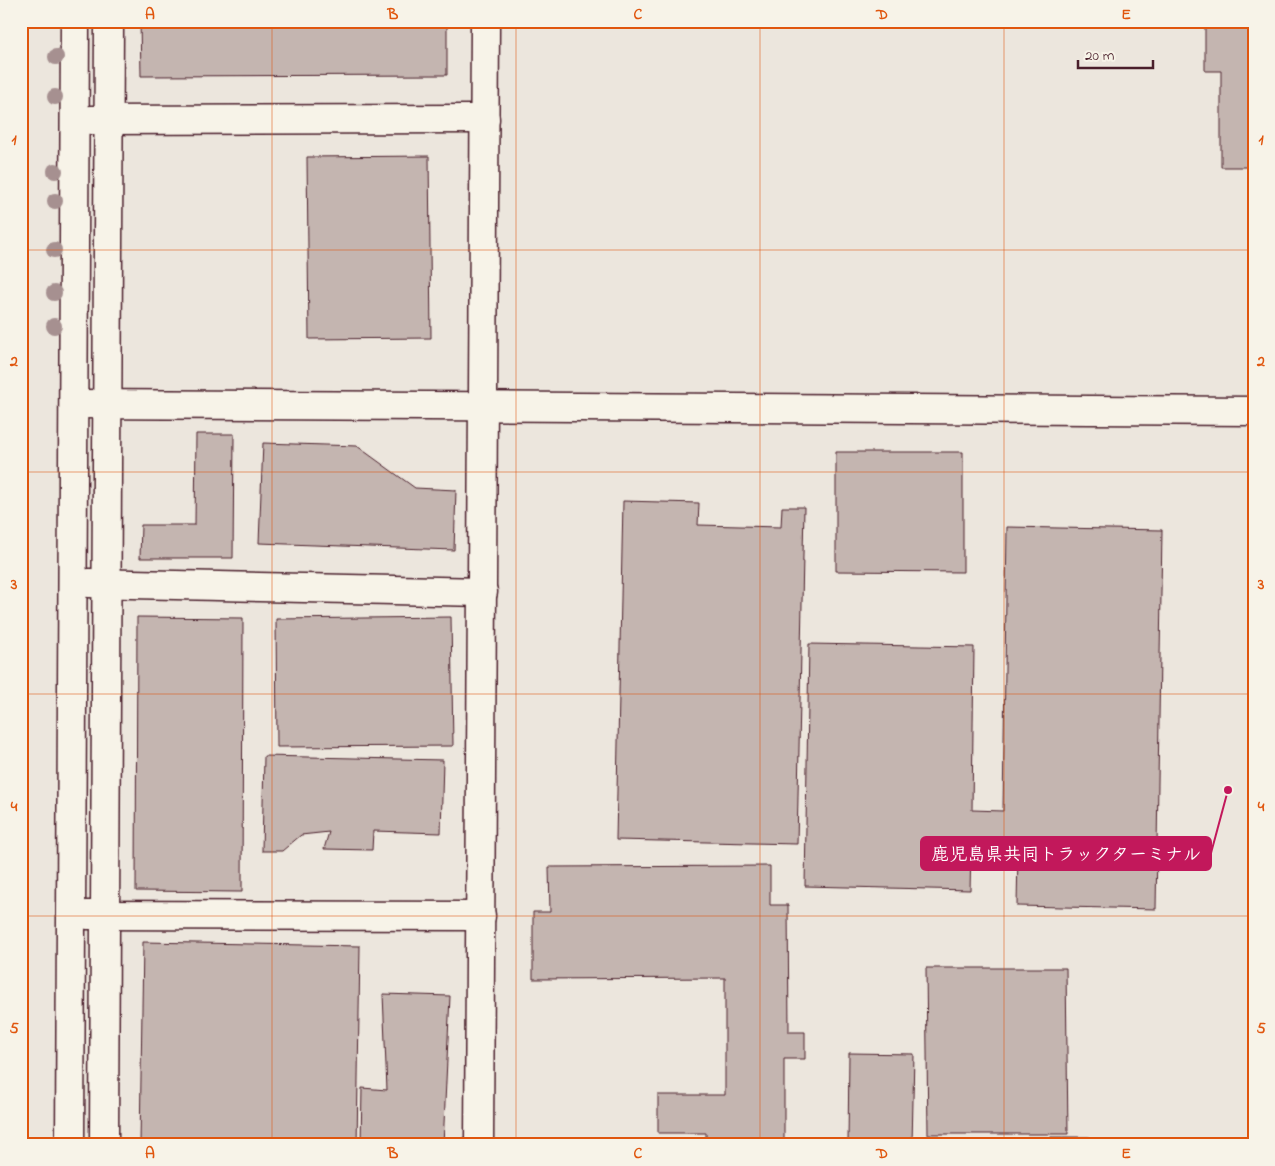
<svg xmlns="http://www.w3.org/2000/svg" width="1275" height="1166" viewBox="0 0 1275 1166" font-family="'Indie Flower','Klee One',sans-serif">
<style>
.building{fill:#c4b5b0;stroke:#4a1f2b}
.lines{fill:none;stroke-linecap:round;stroke-linejoin:round}
.minor-casing{stroke:#4a1f2b;stroke-width:31}
.minor{stroke:#f7f3e8;stroke-width:28}
.tree{fill:#a69090}
.grid{fill:none;stroke:#e0560e;stroke-width:1;stroke-opacity:0.55}
.leader{fill:none;stroke:#c2185b;stroke-width:2}
.callout-dot{fill:#c2185b;stroke:#f7f3e8;stroke-width:2}
.callout{fill:#c2185b;stroke:#c2185b;stroke-width:2}
.callout-label{font-size:18px;text-anchor:middle;font-weight:bold;fill:#fff}
.neatline{fill:none;stroke:#e0560e;stroke-width:2}
.grid-label{font-size:16px;text-anchor:middle;font-weight:bold;fill:#e0560e}
</style>
<rect width="100%" height="100%" fill="#ece6dd"/>
<filter id="ink" filterUnits="userSpaceOnUse"><feTurbulence type="fractalNoise" baseFrequency=".02" numOctaves="2"/><feDisplacementMap in="SourceGraphic" scale="10" xChannelSelector="R" yChannelSelector="G"/><feConvolveMatrix kernelMatrix="1 2 1 2 8 2 1 2 1" color-interpolation-filters="sRGB"/></filter>
<g filter="url(#ink)">
<!-- building -->
<g class="building">
<path d="M140,21H447V75L141,76Z"/>
<path d="M1205,21H1254V342H1251L1250,167H1221V71H1205Z"/>
<path d="M429,156L431,338L309,339L307,157Z"/>
<path d="M196,434H234L233,558H140L141,525H195Z"/>
<path d="M263,443L357,446L415,488L456,490L454,550L259,543Z"/>
<path d="M836,452H963V572L836,571Z"/>
<path d="M623,501L699,503L698,525L781,527L782,507H804L797,844L616,840Z"/>
<path d="M1007,527L1162,530L1156,909L1017,906L1018,852L971,851L970,890L805,886L809,644L974,647L972,810L1003,811Z"/>
<path d="M137,617L243,618L242,892L136,891Z"/>
<path d="M451,617L453,746L277,747L276,619Z"/>
<path d="M1254,655V947L1252,656Z"/>
<path d="M264,756L443,760L441,833L373,831L372,850L324,849L329,832L301,835L282,851H262Z"/>
<path d="M770,866V905H788L789,1032H805V1059H784V1145H706V1133H658V1095H725V978L533,979V912H550L549,867Z"/>
<path d="M143,942L360,946L357,1145H140Z"/>
<path d="M926,968H1066L1068,1134H928Z"/>
<path d="M383,994L450,996L443,1145H361L362,1088L387,1090Z"/>
<path d="M849,1053L914,1054L912,1145H848Z"/>
<rect x="1051" y="1137" width="38" height="8"/>
</g>
<g class="lines">
<!-- minor casing -->
<g class="minor-casing">
<g id="minor">
<path d="M91,120L485,119"/>
<path d="M74,404L1254,411"/>
<path d="M89,583L483,592"/>
<path d="M87,915L481,916"/>
<path d="M70,1145L75,21"/>
<path d="M104,1145L109,21"/>
<path d="M479,1145L485,21"/>
</g>
</g>
<!-- minor -->
<use href="#minor" class="minor"/>
</g>
<!-- trees -->
<g class="tree">
<circle cx="56" cy="57" r="8"/>
<circle cx="55" cy="97" r="8"/>
<circle cx="55" cy="171" r="8"/>
<circle cx="55" cy="201" r="8"/>
<circle cx="54" cy="250" r="8"/>
<circle cx="54" cy="293" r="8"/>
<circle cx="54" cy="326" r="8"/>
</g>
</g>
<!-- grid -->
<path class="grid" d="M272,21V1145M516,21V1145M760,21V1145M1004,21V1145M21,250H1254M21,472H1254M21,694H1254M21,916H1254"/>
<!-- callouts -->
<path class="leader" d="M1228 790L1211 853"/>
<circle class="callout-dot" cx="1228" cy="790" r="5"/>
<rect class="callout" x="921" y="837" width="290" height="33" rx="5"/>
<g class="callout-label">
<text x="1066" y="860">鹿児島県共同トラックターミナル</text>
</g>
<!-- margin -->
<rect width="1275" height="1166" fill="none" stroke="#f7f3e8" stroke-width="55"/>
<!-- scale -->
<path d="M1078 60v8h75v-8" fill="none" stroke="#4a1f2b" stroke-width="2.5"/>
<text x="1085" y="60" font-size="15" fill="#4a1f2b" stroke="#f7f3e8" stroke-width="4" paint-order="stroke">20 m</text>
<rect x="28" y="28" width="1220" height="1110" class="neatline"/>
<g class="grid-label">
<text x="150" y="19">A</text>
<text x="393" y="19">B</text>
<text x="638" y="19">C</text>
<text x="882" y="19">D</text>
<text x="1126" y="19">E</text>
<text x="14" y="144">1</text>
<text x="1261" y="144">1</text>
<text x="14" y="366">2</text>
<text x="1261" y="366">2</text>
<text x="14" y="589">3</text>
<text x="1261" y="589">3</text>
<text x="14" y="811">4</text>
<text x="1261" y="811">4</text>
<text x="14" y="1033">5</text>
<text x="1261" y="1033">5</text>
<text x="150" y="1158">A</text>
<text x="393" y="1158">B</text>
<text x="638" y="1158">C</text>
<text x="882" y="1158">D</text>
<text x="1126" y="1158">E</text>
</g>
</svg>
